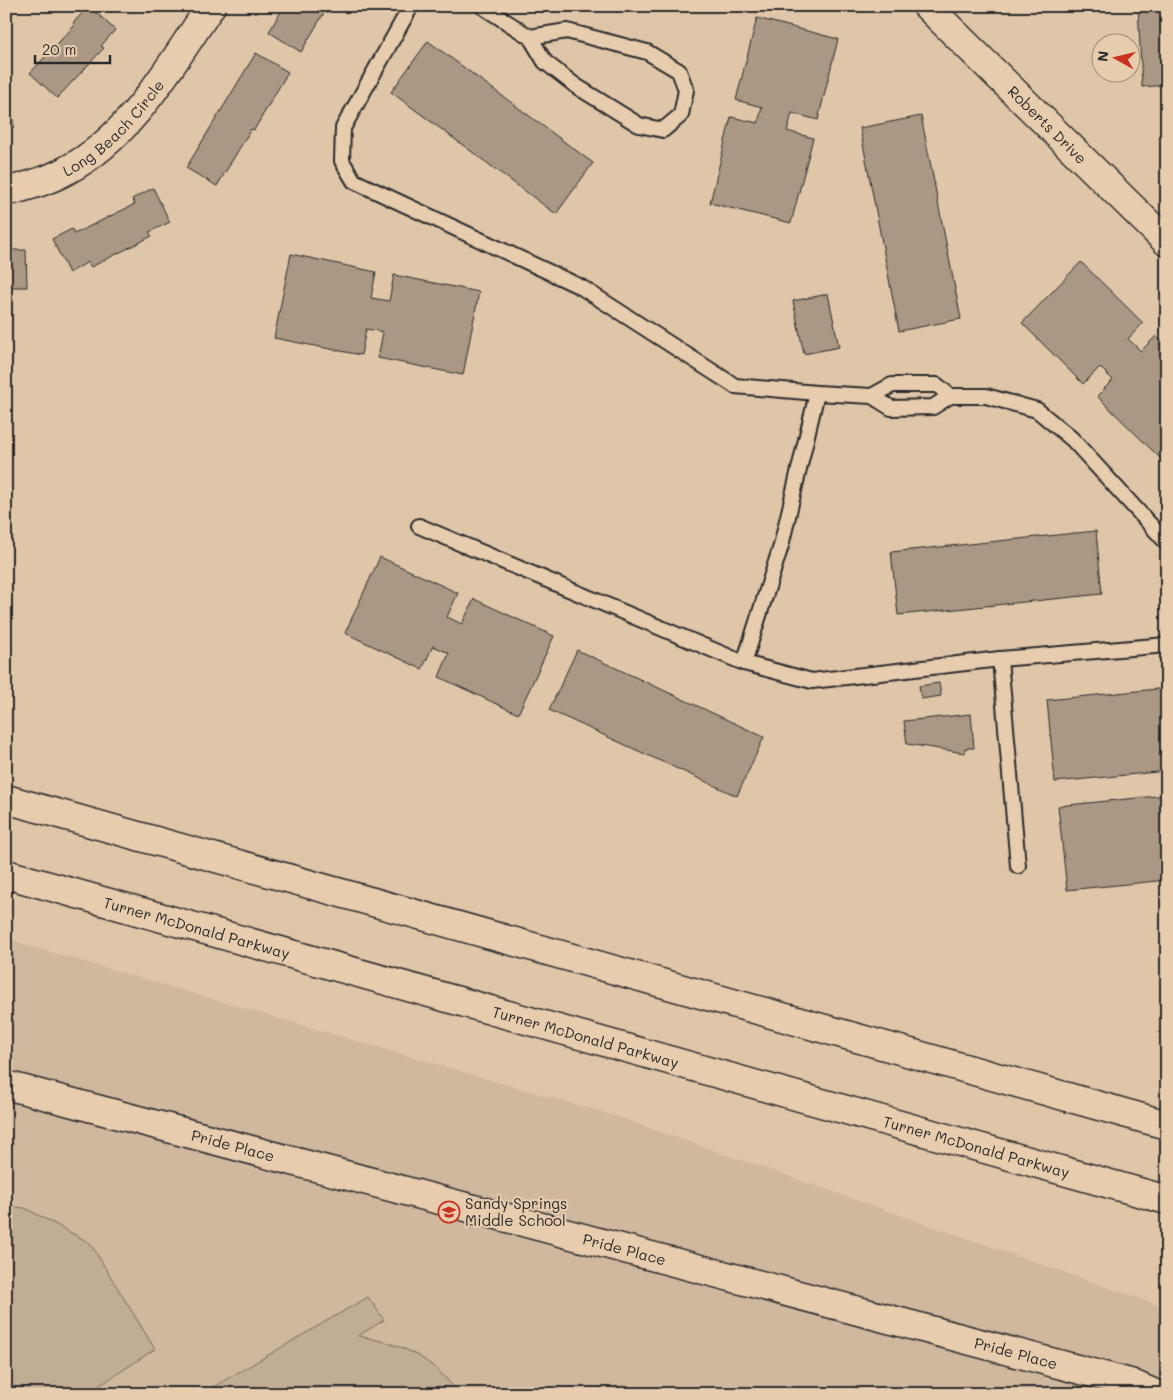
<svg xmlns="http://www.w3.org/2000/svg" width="1173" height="1400" viewBox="0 0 1173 1400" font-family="Mali,sans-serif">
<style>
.built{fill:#cfb89e}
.green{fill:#c1ac94;stroke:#766c60}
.building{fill:#aa9884;stroke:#2b2b2b}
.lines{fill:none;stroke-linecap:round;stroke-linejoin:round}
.service-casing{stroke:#2b2b2b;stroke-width:18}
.minor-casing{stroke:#2b2b2b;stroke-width:31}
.tertiary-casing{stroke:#2b2b2b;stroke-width:31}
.motorway-casing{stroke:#2b2b2b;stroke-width:31}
.service{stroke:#e7ccae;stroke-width:14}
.minor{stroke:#e7ccae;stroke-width:28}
.tertiary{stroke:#e7ccae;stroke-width:28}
.motorway{stroke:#e7ccae;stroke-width:28}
.labels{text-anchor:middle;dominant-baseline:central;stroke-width:4;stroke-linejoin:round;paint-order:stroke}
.street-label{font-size:15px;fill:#2b2b2b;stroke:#e7ccae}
.poi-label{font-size:15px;fill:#2b2b2b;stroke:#e7ccae;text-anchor:start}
</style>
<rect width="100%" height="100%" fill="#dfc6a9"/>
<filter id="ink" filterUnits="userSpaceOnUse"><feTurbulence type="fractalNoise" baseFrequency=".02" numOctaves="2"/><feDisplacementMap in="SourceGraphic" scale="10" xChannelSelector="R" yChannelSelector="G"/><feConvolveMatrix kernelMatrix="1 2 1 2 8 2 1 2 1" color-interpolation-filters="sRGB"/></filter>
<g filter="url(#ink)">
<!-- built -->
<path class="built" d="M6,939L615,1116L1167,1308V1394H6Z"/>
<!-- green -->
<g class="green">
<path d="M6,1206L25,1208L90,1243L155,1349L87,1394H6Z"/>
<path d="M368,1297L384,1320L358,1336C401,1343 433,1358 459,1394H201Z"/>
</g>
<!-- building -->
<g class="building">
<path d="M89,6L115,30L101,46L104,48L57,98L30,73L75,25L73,23Z"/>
<path d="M284,6H328L301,52L269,32Z"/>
<path d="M1138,6H1167V85L1142,87Z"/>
<path d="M757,18L838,39L818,120L792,113L787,131L813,138L791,223L710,203L731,117L758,123L762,107L736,100Z"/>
<path d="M428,41L593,163L556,214L391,92Z"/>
<path d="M256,53L288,72L254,130L251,129L217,186L186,168Z"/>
<path d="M10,89L14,127H6V90Z"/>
<path d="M921,116L961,319L899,331L860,128Z"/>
<path d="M153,188L170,222L149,232L152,236L91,267L88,262L69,273L52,239L72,229L74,234L135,204L132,199Z"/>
<path d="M6,250H26L27,287H6Z"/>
<path d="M291,254L376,272L371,298L389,301L394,275L479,292L463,375L378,358L383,332L366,329L361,355L274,338Z"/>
<path d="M1081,262L1143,323L1128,339L1141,351L1156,336L1167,347V451L1160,458L1097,396L1113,380L1100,367L1083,384L1022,323Z"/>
<path d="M828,294L839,347L804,354L793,301Z"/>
<path d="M1096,531L1102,594L898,615L891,552Z"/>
<path d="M380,557L458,593L447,617L462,624L474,599L554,636L518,714L439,677L449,653L433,646L422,669L345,633Z"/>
<path d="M577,650L764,737L737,796L549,710Z"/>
<path d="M939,683L941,696L921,699L919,686Z"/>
<path d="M1167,688V771L1055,782L1047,700Z"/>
<path d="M971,714L974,748H965V753L907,744L904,721Z"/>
<path d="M1167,795V880L1067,890L1058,806Z"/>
</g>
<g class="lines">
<!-- service casing -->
<g class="service-casing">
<g id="service">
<path d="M411,6L343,128L342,161L354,181L581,287L735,386L817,393L872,396"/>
<path d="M482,6L530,37L545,62L576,86L639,125L663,130L681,115L686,90L679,71L647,52L567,31L530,37"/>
<path d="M950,396L937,385H892L872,396L891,408L933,407L950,396H986L1037,410L1072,439L1167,543"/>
<path d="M419,526L744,663L812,681L1000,659L1167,645"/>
<path d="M1000,659L1018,866"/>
<path d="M744,663L781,546L817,393"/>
</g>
</g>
<!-- minor casing -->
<g class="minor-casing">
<g id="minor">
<path id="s1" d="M6,192C27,186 48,181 67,170C132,136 171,64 211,6"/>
<path id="s2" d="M6,1085L1130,1383L1155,1394"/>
</g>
</g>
<!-- tertiary casing -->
<g class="tertiary-casing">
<g id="tertiary">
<path id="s3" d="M927,6L1167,242"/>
</g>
</g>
<!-- motorway casing -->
<g class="motorway-casing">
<g id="motorway">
<path d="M6,799L1167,1125"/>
<path id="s4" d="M6,874L1167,1200"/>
</g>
</g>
<!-- service -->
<use href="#service" class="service"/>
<!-- minor -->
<use href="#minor" class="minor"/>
<!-- tertiary -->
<use href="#tertiary" class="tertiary"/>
<!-- motorway -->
<use href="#motorway" class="motorway"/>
</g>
</g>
<!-- icons -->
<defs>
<g id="school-ring" transform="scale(1.125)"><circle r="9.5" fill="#e7ccae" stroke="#c8321e" stroke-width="1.5"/><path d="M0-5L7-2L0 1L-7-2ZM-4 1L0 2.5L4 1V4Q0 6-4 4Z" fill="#c8321e"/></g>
</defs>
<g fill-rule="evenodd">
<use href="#school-ring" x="449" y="1212"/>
</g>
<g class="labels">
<!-- street labels -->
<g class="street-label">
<text stroke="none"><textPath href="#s3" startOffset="169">Roberts Drive</textPath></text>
<text stroke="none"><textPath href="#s1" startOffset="128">Long Beach Circle</textPath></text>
<text stroke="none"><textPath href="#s4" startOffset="198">Turner McDonald Parkway</textPath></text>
<text stroke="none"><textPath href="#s4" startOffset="602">Turner McDonald Parkway</textPath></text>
<text stroke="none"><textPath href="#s2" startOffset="235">Pride Place</textPath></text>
<text stroke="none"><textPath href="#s4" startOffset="1008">Turner McDonald Parkway</textPath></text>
<text stroke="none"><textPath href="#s2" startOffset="640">Pride Place</textPath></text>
<text stroke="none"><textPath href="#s2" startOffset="1045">Pride Place</textPath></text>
</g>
<!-- poi labels -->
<g class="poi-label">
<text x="465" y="1203">Sandy Springs<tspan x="465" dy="17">Middle School</tspan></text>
</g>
</g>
<!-- margin -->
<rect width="1173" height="1400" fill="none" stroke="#e7ccae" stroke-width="25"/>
<rect x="12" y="12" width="1148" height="1375" fill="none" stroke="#2b2b2b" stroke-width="2" filter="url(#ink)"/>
<!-- north arrow -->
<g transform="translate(1116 58) rotate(278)"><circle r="24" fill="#e7ccae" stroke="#9c8c7a"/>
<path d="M0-4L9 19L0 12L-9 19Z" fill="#c8321e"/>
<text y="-8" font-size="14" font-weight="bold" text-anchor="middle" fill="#2b2b2b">N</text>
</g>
<!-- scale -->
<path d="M35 55v8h75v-8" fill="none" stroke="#2b2b2b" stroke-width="2.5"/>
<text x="42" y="55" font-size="15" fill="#2b2b2b" stroke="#e7ccae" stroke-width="4" paint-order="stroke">20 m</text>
</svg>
